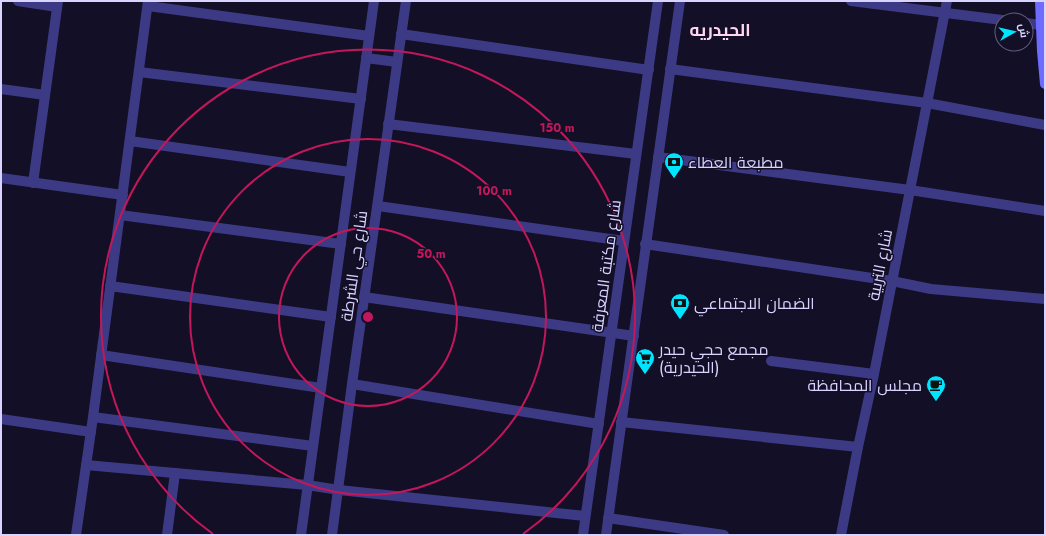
<svg xmlns="http://www.w3.org/2000/svg" width="1046" height="536" viewBox="0 0 1046 536" font-family="Jost,Cairo,sans-serif">
<style>
.lines{fill:none;stroke-linecap:round;stroke-linejoin:round}
.minor{stroke:#3d3a85;stroke-width:10}
.tertiary{stroke:#3d3a85;stroke-width:10}
.secondary{stroke:#6f6bff;stroke-width:10}
.ring{fill:none;stroke:#c2185b;stroke-width:2}
.labels{text-anchor:middle;dominant-baseline:central;stroke-width:3;stroke-linejoin:round;paint-order:stroke}
.poi-label{font-size:16px;fill:#d9d4ff;stroke:#130f26;text-anchor:start}
.street-label{font-size:16px;fill:#d9d4ff;stroke:#130f26}
.neighbourhood-label{font-size:17px;font-weight:bold;fill:#ffd6f0;stroke:#130f26}
.centre{fill:#c2185b;stroke:#130f26;stroke-width:2}
.ring-label{font-size:12px;text-anchor:middle;font-weight:bold;fill:#c2185b;stroke:#130f26;stroke-width:3;stroke-linejoin:round;paint-order:stroke}
</style>
<rect width="100%" height="100%" fill="#130f26"/>
<g class="lines">
<!-- minor -->
<g class="minor">
<path d="M18,1L57,7"/>
<path d="M851,1L1002,20"/>
<path d="M148,6L369,36"/>
<path d="M1026,23L1041,25"/>
<path d="M401,34L649,70"/>
<path d="M366,58L397,62"/>
<path d="M670,69L927,103L1045,125"/>
<path d="M139,72L361,99"/>
<path d="M1,89L45,95"/>
<path d="M388,124L636,154"/>
<path d="M130,141L350,172"/>
<path d="M658,157L910,190L1045,211"/>
<path d="M1,178L123,195"/>
<path d="M33,183L58,1"/>
<path d="M378,206L624,241"/>
<path d="M120,215L341,244"/>
<path d="M645,244L892,281L931,289L1045,299"/>
<path d="M110,286L331,317"/>
<path d="M364,297L634,336"/>
<path d="M101,355L321,388"/>
<path d="M771,361L874,374"/>
<path d="M352,384L599,424"/>
<path d="M93,417L313,446"/>
<path d="M1,419L91,432"/>
<path d="M621,422L858,447"/>
<path d="M86,465L307,485L339,490L585,516"/>
<path d="M608,518L724,535"/>
<path d="M76,535L93,417L148,1"/>
<path d="M167,535L175,473"/>
<path d="M301,535L374,1"/>
<path d="M332,535L352,384L406,1"/>
<path d="M841,535L858,447L874,374L947,1"/>
</g>
<!-- tertiary -->
<g class="tertiary">
<path d="M583,535L658,1"/>
<path d="M606,535C631,357 654,179 680,1"/>
</g>
<!-- secondary -->
<path class="secondary" d="M1040,1L1042,51L1045,84"/>
</g>
<!-- distance rings -->
<g class="ring">
<circle cx="368" cy="317" r="89"/>
<circle cx="368" cy="317" r="178"/>
<path d="M213 534A267 267 0 1 1 523 534"/>
</g>
<!-- icons -->
<defs>
<g id="bank-pin" transform="scale(1)"><path d="M0 17L-7.5 6A9.5 9.5 0 1 1 7.5 6Z" fill="#00e5ff" stroke="#130f26"/><path d="M-6-4H6V4H-6ZM0-2.3a2.3 2.3 0 1 0 0 4.6a2.3 2.3 0 1 0 0-4.6Z" fill="#111"/></g>
<g id="supermarket-pin" transform="scale(1)"><path d="M0 17L-7.5 6A9.5 9.5 0 1 1 7.5 6Z" fill="#00e5ff" stroke="#130f26"/><path d="M-6-5.5h2.5l.6 2H6L4.5 2H-2.5L-4.4-4H-6ZM-1.5 3.2a1.3 1.3 0 1 0 .1 0ZM3 3.2a1.3 1.3 0 1 0 .1 0Z" fill="#111"/></g>
<g id="cafe-pin" transform="scale(1)"><path d="M0 17L-7.5 6A9.5 9.5 0 1 1 7.5 6Z" fill="#00e5ff" stroke="#130f26"/><path d="M-5.5-4.5H6V0H3Q3 3.5 0 3.5H-2.5Q-5.5 3.5-5.5 0ZM3-3.2v2h1.7v-2ZM-6 4.5H4V6H-6Z" fill="#111"/></g>
</defs>
<g fill-rule="evenodd">
<use href="#bank-pin" x="674" y="162"/>
<use href="#bank-pin" x="680" y="303"/>
<use href="#supermarket-pin" x="645" y="358"/>
<use href="#cafe-pin" x="936" y="385"/>
</g>
<g class="labels">
<!-- poi labels -->
<g class="poi-label">
<text x="688" y="162">مطبعة العطاء</text>
<text x="694" y="303">الضمان الاجتماعي</text>
<text x="659" y="349">مجمع حجي حيدر<tspan x="659" dy="18">(الحيدرية)</tspan></text>
<text x="922" y="385" text-anchor="end">مجلس المحافظة</text>
</g>
<!-- street labels -->
<g class="street-label">
<text transform="translate(880 265) rotate(-79)">شارع التربية</text>
<text transform="translate(354 266) rotate(-82)">شارع حي الشرطة</text>
<text transform="translate(606 266) rotate(-82)">شارع مكتبة المعرفة</text>
</g>
<!-- neighbourhood labels -->
<g class="neighbourhood-label">
<text x="720" y="30">الحيدريه</text>
</g>
</g>
<circle cx="368" cy="317" r="6" class="centre"/>
<g class="ring-label">
<text x="557" y="132">150 m</text>
<text x="494" y="195">100 m</text>
<text x="431" y="258">50 m</text>
</g>
<!-- border -->
<rect width="1046" height="536" fill="none" stroke="#d9d4ff" stroke-width="4"/>
<!-- north arrow -->
<g transform="translate(1014 32) rotate(82)"><circle r="19" fill="#130f26" stroke="#625e7d"/>
<path d="M0-3L7 15L0 10L-7 15Z" fill="#00e5ff"/>
<text y="-6" font-size="11" font-weight="bold" text-anchor="middle" fill="#d9d4ff">ش</text>
</g>
</svg>
